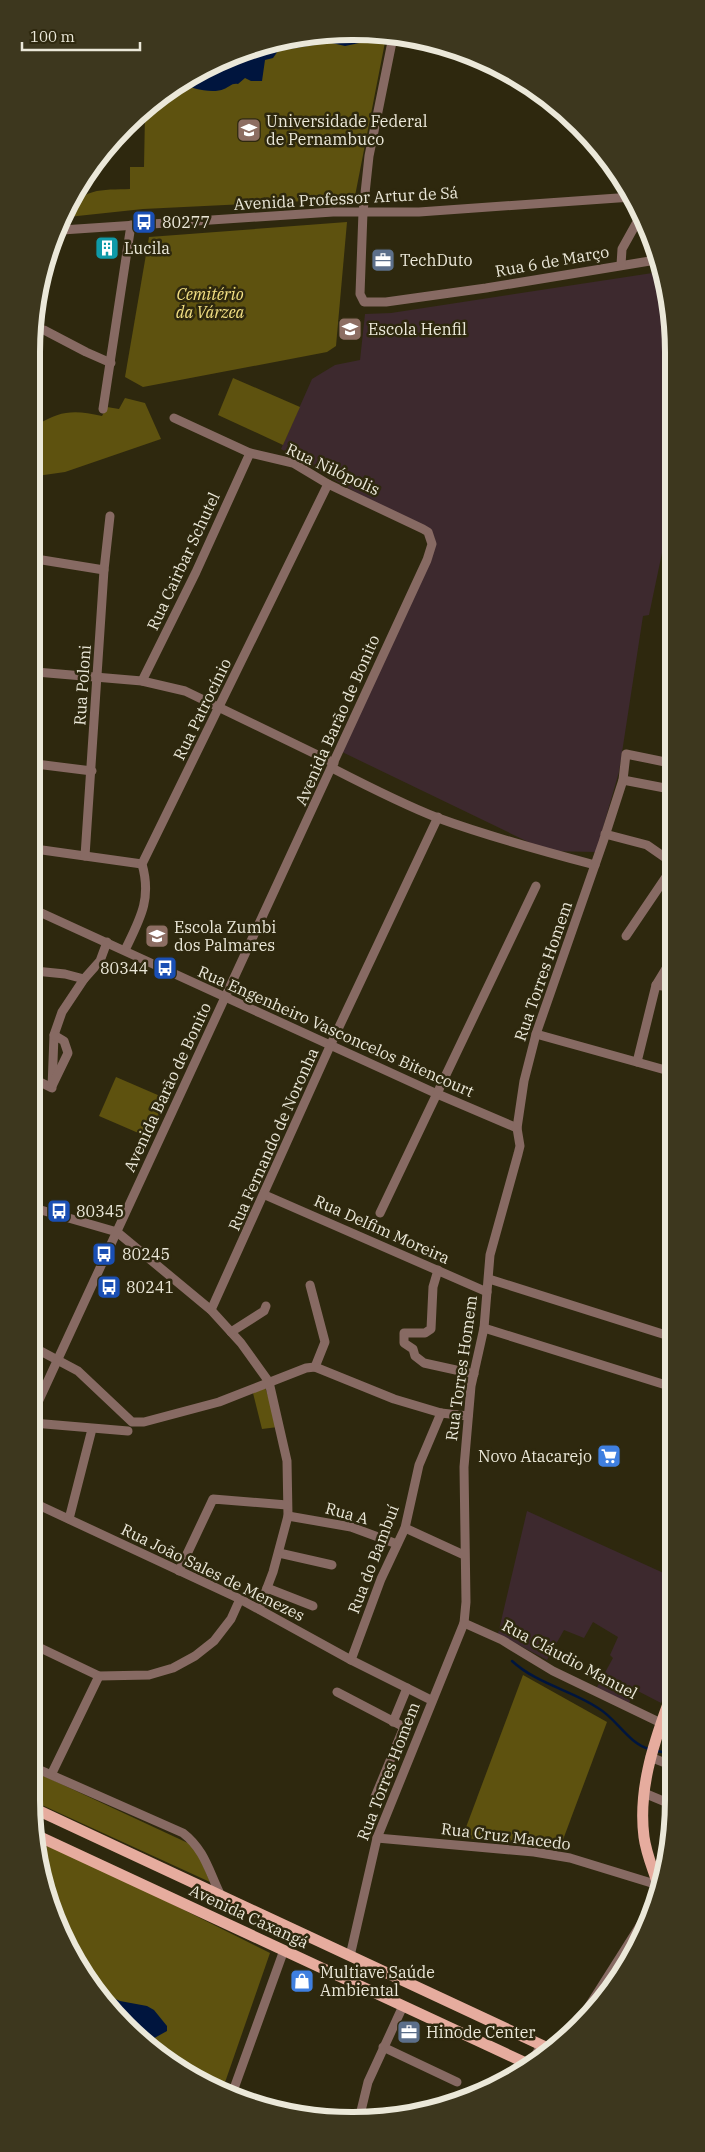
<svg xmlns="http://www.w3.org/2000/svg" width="705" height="2152" viewBox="0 0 705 2152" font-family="'IBM Plex Serif',serif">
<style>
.industrial{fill:#3d292e}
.green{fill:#5e520f}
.water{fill:#00153e}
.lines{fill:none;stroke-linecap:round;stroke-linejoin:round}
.stream{stroke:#00153e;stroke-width:2.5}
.minor{stroke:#876a63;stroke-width:9}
.major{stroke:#e6ac9e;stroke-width:11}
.labels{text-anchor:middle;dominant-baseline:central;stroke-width:5;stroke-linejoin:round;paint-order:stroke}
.poi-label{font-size:16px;fill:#ebe8d9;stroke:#2e280e;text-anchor:start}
.street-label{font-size:16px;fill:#ebe8d9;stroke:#2e280e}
.park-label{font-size:16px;font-style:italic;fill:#f4e185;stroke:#2e280e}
.rim{fill:none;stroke:#ebe8d9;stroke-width:6}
</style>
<rect width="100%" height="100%" fill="#2e280e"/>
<!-- industrial -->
<g class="industrial">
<path d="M659,272L671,310V510L649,615L643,616L619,772L596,852L547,851L338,750L435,538L281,449L312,379L335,365L360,360L365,314L391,313Z"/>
<path d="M527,1511L668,1575V1682L661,1703L634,1689L629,1704L596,1689L613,1658L610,1655L618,1637L593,1622L584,1638L564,1630L547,1660L498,1634Z"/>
</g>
<!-- green -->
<g class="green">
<path d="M290,37H386L355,196L348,199L143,209L68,217C78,187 103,190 130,189V167H144L145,114L174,85Z"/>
<path d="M347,222L336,346L327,352L143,387L125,377L149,237Z"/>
<path d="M233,378L300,407L283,445L218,415Z"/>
<path d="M125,398L145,403L161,439L65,472L37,476V425C61,410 75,410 102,416L107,407L119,409Z"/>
<path d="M116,1077L167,1099L150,1138L99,1116Z"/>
<path d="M265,1387L278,1427L262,1429L253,1393Z"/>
<path d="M523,1675L607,1722L561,1845L462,1838Z"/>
<path d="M31,1770L190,1844L196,1849L210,1882L31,1800Z"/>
<path d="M40,1842L118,1877L270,1953L222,2091L210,2087L111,2012L56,1922Z"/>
</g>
<!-- water -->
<g class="water">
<path d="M290,37H367L364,42L345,46L323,41L314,45L278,51L273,58L265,60L262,81H251L245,78L238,84C231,83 230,87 224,89C213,94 190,89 181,82Z"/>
<path d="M99,1991L120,2001L147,2006L154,2010L167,2026V2031L149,2041L111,2012Z"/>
</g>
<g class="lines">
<!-- stream -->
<g class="stream">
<path d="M512,1661C537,1684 571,1690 598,1708C617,1719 628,1743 649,1749"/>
<path d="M657,1751L668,1753"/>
</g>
<!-- minor -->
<g class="minor">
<path d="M393,37L369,156L363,212L360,294L364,302H386L486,288L656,260"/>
<path d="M62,230L333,212H419L632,197"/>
<path d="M621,265L622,249L642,213"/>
<path d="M44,330L86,352L111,363"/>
<path d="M103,409L131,225"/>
<path d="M36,559L104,570"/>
<path d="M669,616H670"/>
<path d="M36,672L142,681L185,691L334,763"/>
<path d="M142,681L196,572L250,453"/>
<path d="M36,764L92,771"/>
<path d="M332,768C367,786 402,804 438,818C490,837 542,851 595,865"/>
<path d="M623,780L670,789"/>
<path d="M605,834L647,845L670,861"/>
<path d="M35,849L142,864"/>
<path d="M85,856L104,570L110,516"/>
<path d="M35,910L435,1093L517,1128"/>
<path d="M626,936L670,871"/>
<path d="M125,950C140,919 152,899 142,864L328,484"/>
<path d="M35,971L65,974L84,979"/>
<path d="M656,985L669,987"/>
<path d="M536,1034L669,1071"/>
<path d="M637,1062L656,985L670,962"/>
<path d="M34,1079L52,1088L54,1035L62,1012L84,979L100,961L107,942"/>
<path d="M53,1084L68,1053L64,1041L54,1035"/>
<path d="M265,1195L487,1292"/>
<path d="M34,1208L117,1232L211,1310L241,1343L269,1382L287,1461L288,1516L273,1572L259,1609"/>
<path d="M380,1213L536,886"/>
<path d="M438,1270L433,1287L431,1329L425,1333H404V1343L413,1349L415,1356L424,1363L474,1374"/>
<path d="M489,1279L669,1336"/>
<path d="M310,1285L325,1342L315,1367"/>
<path d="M211,1310L331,1044L438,817"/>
<path d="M484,1328L669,1386"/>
<path d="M231,1332L264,1311L266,1306"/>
<path d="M33,1347L78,1371L132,1422H144L219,1402L306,1368L315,1367L394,1399L441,1413L468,1416"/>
<path d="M33,1413L427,560L432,544L428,532L423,529L328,484L293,463L250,453L174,418"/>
<path d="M33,1423L128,1431"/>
<path d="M32,1502L240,1599L351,1660L431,1700"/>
<path d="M288,1516L351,1527L397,1544"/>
<path d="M69,1519L92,1429"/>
<path d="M405,1528L464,1555"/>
<path d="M279,1553L332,1565"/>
<path d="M179,1571L213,1499L287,1505"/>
<path d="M267,1588L313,1606"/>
<path d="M464,1623L502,1640L553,1671L661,1723"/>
<path d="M32,1644L99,1676L149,1675L173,1668L195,1656L214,1641L231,1619L240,1599"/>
<path d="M351,1660L381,1579L405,1528L419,1465L441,1413"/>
<path d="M337,1692L404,1727L375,1797"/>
<path d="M393,1722L407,1688"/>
<path d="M650,1757L668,1764"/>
<path d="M31,1766L183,1833C205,1850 209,1872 221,1896"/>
<path d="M52,1773L99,1676"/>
<path d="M644,1793L668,1803"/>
<path d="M377,1838L534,1852L570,1858L658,1885"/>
<path d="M350,1956L377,1838L464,1623L466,1602L464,1467L471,1386L484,1328L490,1255L518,1154L520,1146L517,1128L524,1081L536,1034L603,842L623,780L626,754L670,763"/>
<path d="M581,2019L643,1921"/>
<path d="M383,2047L457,2082"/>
<path d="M532,2062L541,2045"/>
<path d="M232,2094L284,1950"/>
<path d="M360,2115L368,2082L403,2006"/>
</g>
<!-- major -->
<g class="major">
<path d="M33,1808L552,2050"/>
<path d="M38,1836L528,2064"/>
<path d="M658,1885C653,1869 646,1853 644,1837C638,1791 653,1745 668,1704"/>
</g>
</g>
<!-- icons -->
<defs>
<g id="university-square" transform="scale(1.25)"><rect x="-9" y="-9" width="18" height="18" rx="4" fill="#8d6e63" stroke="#2e280e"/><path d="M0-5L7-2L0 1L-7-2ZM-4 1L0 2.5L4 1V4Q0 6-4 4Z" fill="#fff"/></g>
<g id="bus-square" transform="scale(1.25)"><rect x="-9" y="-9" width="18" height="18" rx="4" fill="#1a4fb4" stroke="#2e280e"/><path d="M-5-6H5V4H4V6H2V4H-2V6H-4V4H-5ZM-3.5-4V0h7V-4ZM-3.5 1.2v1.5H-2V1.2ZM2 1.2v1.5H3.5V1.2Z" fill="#fff"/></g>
<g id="building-square" transform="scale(1.25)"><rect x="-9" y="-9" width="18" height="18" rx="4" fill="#0f9aa8" stroke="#2e280e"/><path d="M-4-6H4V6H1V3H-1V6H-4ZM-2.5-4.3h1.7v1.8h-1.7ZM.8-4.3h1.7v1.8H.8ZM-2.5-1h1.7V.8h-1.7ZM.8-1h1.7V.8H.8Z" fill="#fff"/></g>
<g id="office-square" transform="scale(1.25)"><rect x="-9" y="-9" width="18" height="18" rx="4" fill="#5c6f8a" stroke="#2e280e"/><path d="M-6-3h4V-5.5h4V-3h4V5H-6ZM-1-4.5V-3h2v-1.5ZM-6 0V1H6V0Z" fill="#fff"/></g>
<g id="school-square" transform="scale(1.25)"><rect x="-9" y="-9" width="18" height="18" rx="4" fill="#8d6e63" stroke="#2e280e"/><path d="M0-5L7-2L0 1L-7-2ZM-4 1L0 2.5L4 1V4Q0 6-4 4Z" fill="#fff"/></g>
<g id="supermarket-square" transform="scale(1.25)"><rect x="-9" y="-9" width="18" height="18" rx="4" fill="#3f7fe0" stroke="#2e280e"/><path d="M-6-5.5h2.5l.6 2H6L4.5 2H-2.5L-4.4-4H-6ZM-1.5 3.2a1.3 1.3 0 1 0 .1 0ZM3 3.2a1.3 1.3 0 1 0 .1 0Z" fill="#fff"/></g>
<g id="shop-square" transform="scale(1.25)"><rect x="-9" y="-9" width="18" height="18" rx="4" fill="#3f7fe0" stroke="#2e280e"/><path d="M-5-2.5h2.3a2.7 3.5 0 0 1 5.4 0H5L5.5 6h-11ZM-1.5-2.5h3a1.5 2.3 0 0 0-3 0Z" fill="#fff"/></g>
</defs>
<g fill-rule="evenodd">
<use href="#university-square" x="249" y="130"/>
<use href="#bus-square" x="144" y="222"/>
<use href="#building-square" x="107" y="248"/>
<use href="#office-square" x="383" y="260"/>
<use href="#school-square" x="350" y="329"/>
<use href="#school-square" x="157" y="936"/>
<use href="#bus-square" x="165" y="968"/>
<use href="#bus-square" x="59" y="1211"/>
<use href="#bus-square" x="104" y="1254"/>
<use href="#bus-square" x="109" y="1287"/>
<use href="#supermarket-square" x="609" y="1456"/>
<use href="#shop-square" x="302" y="1981"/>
<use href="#office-square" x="409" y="2032"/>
</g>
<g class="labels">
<!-- poi labels -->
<g class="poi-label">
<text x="266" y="121">Universidade Federal<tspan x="266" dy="18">de Pernambuco</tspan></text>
<text x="162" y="222">80277</text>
<text x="124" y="248">Lucila</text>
<text x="400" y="260">TechDuto</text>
<text x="368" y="329">Escola Henfil</text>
<text x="174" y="927">Escola Zumbi<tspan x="174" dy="18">dos Palmares</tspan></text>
<text x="148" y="968" text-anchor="end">80344</text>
<text x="76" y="1211">80345</text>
<text x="122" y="1254">80245</text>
<text x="126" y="1287">80241</text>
<text x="592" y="1456" text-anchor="end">Novo Atacarejo</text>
<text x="320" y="1972">Multiave Saúde<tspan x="320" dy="18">Ambiental</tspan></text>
<text x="426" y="2032">Hinode Center</text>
</g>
<!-- street labels -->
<g class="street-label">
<text transform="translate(346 198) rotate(-3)">Avenida Professor Artur de Sá</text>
<text transform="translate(552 261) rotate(-10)">Rua 6 de Março</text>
<text transform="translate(333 469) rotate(25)">Rua Nilópolis</text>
<text transform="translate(183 561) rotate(-65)">Rua Cairbar Schutel</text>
<text transform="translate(82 685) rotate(-86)">Rua Poloni</text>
<text transform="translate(202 709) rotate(-64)">Rua Patrocínio</text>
<text transform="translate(337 720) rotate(-66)">Avenida Barão de Bonito</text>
<text transform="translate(543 971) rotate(-71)">Rua Torres Homem</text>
<text transform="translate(336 1031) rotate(24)">Rua Engenheiro Vasconcelos Bitencourt</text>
<text transform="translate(167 1087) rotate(-65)">Avenida Barão de Bonito</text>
<text transform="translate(273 1139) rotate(-66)">Rua Fernando de Noronha</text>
<text transform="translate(382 1229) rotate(24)">Rua Delfim Moreira</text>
<text transform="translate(461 1368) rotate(-82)">Rua Torres Homem</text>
<text transform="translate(347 1513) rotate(15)">Rua A</text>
<text transform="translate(373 1559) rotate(-69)">Rua do Bambuí</text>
<text transform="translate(213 1572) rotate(26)">Rua João Sales de Menezes</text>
<text transform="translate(570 1659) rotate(28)">Rua Cláudio Manuel</text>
<text transform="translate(388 1771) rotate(-69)">Rua Torres Homem</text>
<text transform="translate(506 1836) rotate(7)">Rua Cruz Macedo</text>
<text transform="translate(249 1916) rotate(25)">Avenida Caxangá</text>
</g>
<!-- park labels -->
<g class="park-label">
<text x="210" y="294">Cemitério<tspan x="210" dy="18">da Várzea</tspan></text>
</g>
</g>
<!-- crop -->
<path d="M0 0H705V2152H0ZM352 40H353A312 312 0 0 1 665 352V1800A312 312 0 0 1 353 2112H352A312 312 0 0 1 40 1800V352A312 312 0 0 1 352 40Z" fill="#3d371e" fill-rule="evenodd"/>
<path class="rim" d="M352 40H353A312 312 0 0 1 665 352V1800A312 312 0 0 1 353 2112H352A312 312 0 0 1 40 1800V352A312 312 0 0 1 352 40Z"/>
<!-- scale -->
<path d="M22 42v8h118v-8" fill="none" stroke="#ebe8d9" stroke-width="2.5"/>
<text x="30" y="42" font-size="15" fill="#ebe8d9" stroke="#2e280e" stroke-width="4" paint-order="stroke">100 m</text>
</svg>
